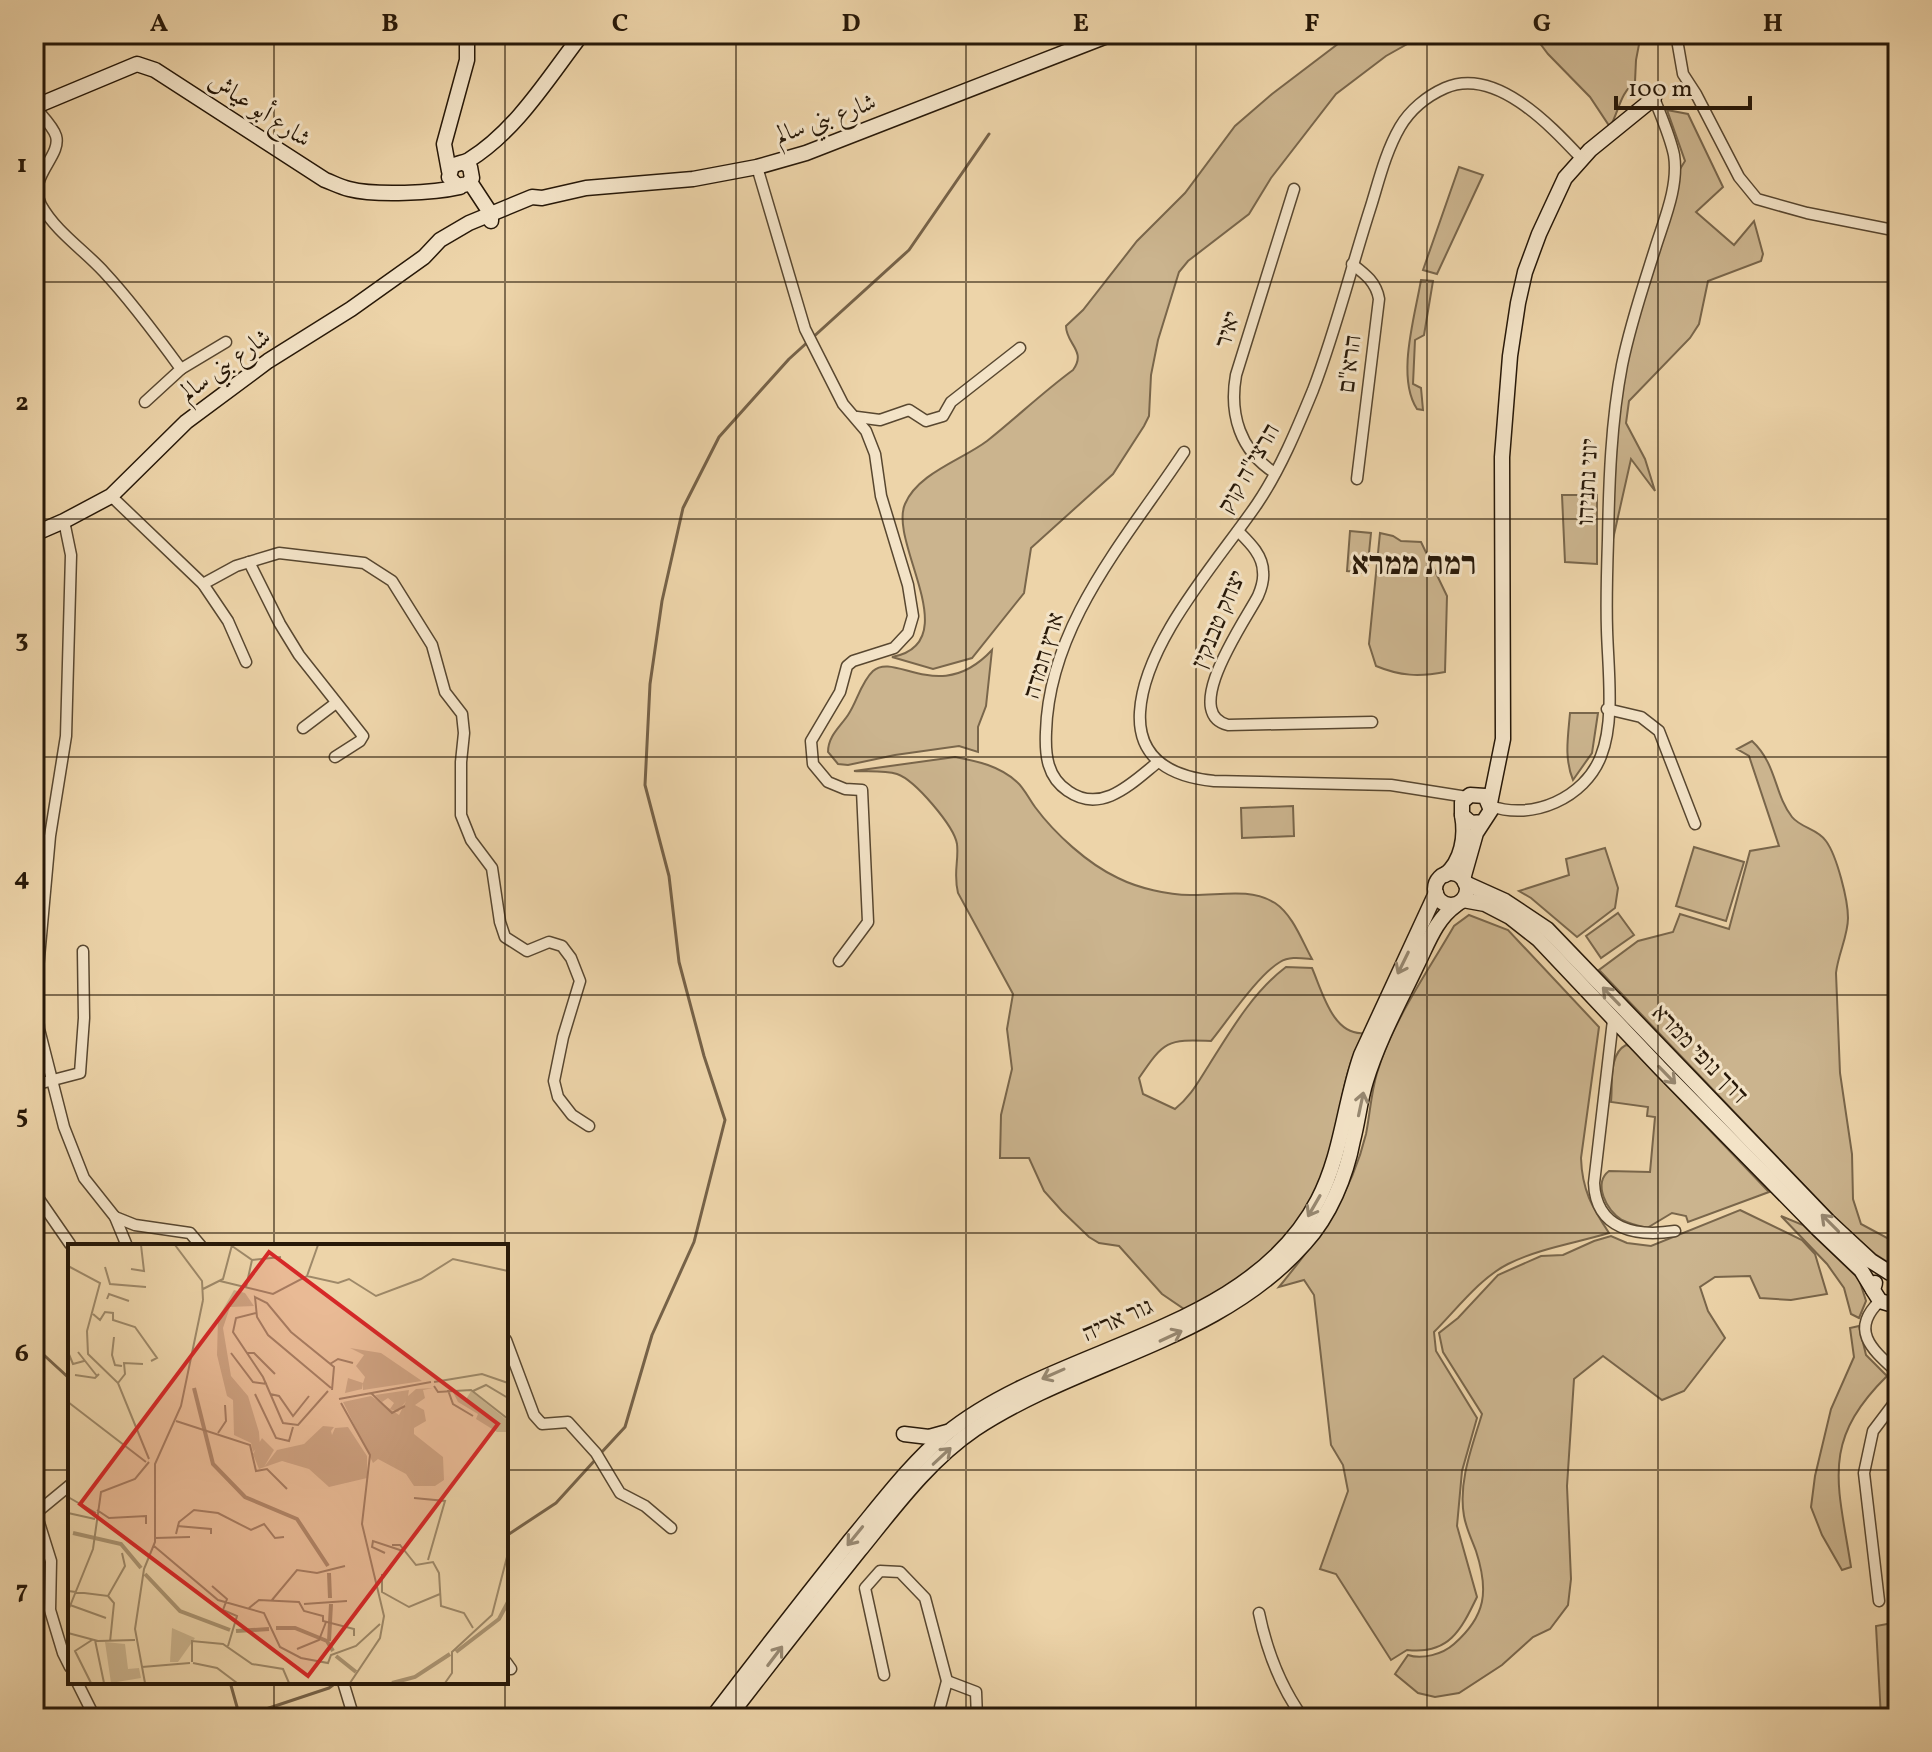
<svg xmlns="http://www.w3.org/2000/svg" width="1932" height="1752" viewBox="0 0 1932 1752" font-family="Vollkorn,Amiri,'Frank Ruhl Libre',serif">
<style>
.green{fill:#cbb48e;stroke:#79664b;stroke-width:2}
.lines{fill:none;stroke-linecap:round;stroke-linejoin:round}
.stream{stroke:#766248;stroke-width:3}
.street-casing{stroke:#584730;stroke-width:13}
.secondary-casing{stroke:#271808;stroke-width:17}
.street{stroke:#f3e3c7;stroke-width:10}
.secondary{stroke:#f3e3c7;stroke-width:14}
.oneway{stroke:#978871}
.grid{fill:none;stroke:#271808;stroke-width:2;stroke-opacity:0.55}
.labels{text-anchor:middle;dominant-baseline:central;stroke-width:6;stroke-linejoin:round;paint-order:stroke}
.street-label{font-size:24px;fill:#271808;stroke:#f3e3c7}
.district-label{font-size:32px;font-weight:bold;fill:#271808;stroke:#f3e3c7}
.inset-river{fill:none;stroke:#aa9472;stroke-width:4}
.inset-road{fill:none;stroke:#9e8969;stroke-width:2}
.view{fill:#d62828;fill-opacity:0.15;stroke:#d62828;stroke-width:4}
.inset-edge{fill:none;stroke:#271808;stroke-width:4}
.neatline{fill:none;stroke:#271808;stroke-width:3}
.grid-label{font-size:26px;text-anchor:middle;font-weight:bold;fill:#271808}
</style>
<rect width="100%" height="100%" fill="#edd4a9"/>
<filter id="stains"><feTurbulence type="fractalNoise" baseFrequency=".0025" numOctaves="4"/><feColorMatrix values="0 0 0 0 .2 0 0 0 0 .09 0 0 0 0 .02 0 0 0 .5 -.17"/></filter>
<radialGradient id="worn" r=".72"><stop offset=".6" stop-color="#630" stop-opacity="0"/><stop offset="1" stop-color="#630" stop-opacity=".3"/></radialGradient>
<!-- green -->
<g class="green">
<path d="M1351,34H1425L1386,56L1336,94L1271,178L1249,214L1188,261L1179,272L1158,340L1151,375L1149,416L1144,426L1113,474L1031,548L1024,593L972,658L933,669L892,657C967,643 888,543 905,504C918,473 962,460 987,441C1016,418 1043,392 1073,370C1087,351 1066,344 1066,326L1083,310L1137,241L1185,193L1235,126L1272,94Z"/>
<path d="M1533,34H1641L1636,60L1635,82C1620,93 1619,111 1610,127L1590,97L1548,54Z"/>
<path d="M1667,110L1688,114L1723,187L1696,212L1734,245L1754,221L1763,254L1761,261L1708,281L1699,324L1690,338L1629,401L1626,423L1645,459L1655,491L1631,459L1611,548L1619,401L1640,299L1677,174L1685,161Z"/>
<path d="M1459,167L1483,175L1437,274L1423,270Z"/>
<path d="M1421,280L1433,281L1424,335L1415,340L1413,384L1421,388L1423,410L1417,409C1396,377 1415,316 1421,280Z"/>
<path d="M1562,495H1597V564L1565,562Z"/>
<path d="M1350,531L1371,533L1367,573L1347,571Z"/>
<path d="M1380,533L1393,536L1401,541L1421,542L1447,596L1445,672C1419,677 1400,676 1376,666L1369,644Z"/>
<path d="M992,650L986,706L978,727V752L959,746L895,755L848,765L838,764L828,752C828,736 840,727 848,715C857,702 861,682 873,671C895,651 940,706 992,650Z"/>
<path d="M1570,713H1598L1592,753L1573,780C1564,758 1568,737 1570,713Z"/>
<path d="M1752,741C1777,764 1774,794 1792,817C1801,828 1818,829 1826,841C1837,856 1848,900 1848,918C1848,936 1838,954 1836,973L1840,1073L1852,1154L1853,1199L1861,1224L1891,1240L1898,1249L1897,1268L1875,1254L1841,1224L1599,970L1638,941L1673,932L1680,914L1729,929L1750,851L1779,846L1749,756L1737,749Z"/>
<path d="M955,757C977,761 1000,766 1017,782C1024,788 1029,799 1035,807C1055,834 1088,864 1118,878C1138,888 1168,895 1190,895C1218,896 1249,887 1275,903C1293,915 1302,941 1312,959C1301,958 1289,956 1280,962C1258,975 1228,1020 1211,1041C1167,1039 1164,1041 1139,1078L1143,1094L1175,1109C1191,1096 1198,1082 1209,1065C1231,1030 1253,992 1286,967L1312,968C1322,991 1333,1036 1364,1033C1343,1069 1341,1111 1331,1151C1319,1198 1289,1244 1250,1272C1230,1286 1207,1298 1187,1311L1162,1294L1119,1246L1099,1243L1089,1237L1062,1211L1044,1191L1029,1158H1000L1001,1115L1012,1069L1007,1029L1013,994L958,893C953,873 959,861 957,844C954,826 915,780 897,774C884,770 867,772 854,771Z"/>
<path d="M1293,806L1294,836L1242,838L1241,808Z"/>
<path d="M1694,847L1744,862L1726,921L1676,906Z"/>
<path d="M1605,848L1618,888L1615,908L1577,937L1531,898L1519,891L1569,875L1566,859Z"/>
<path d="M1618,913L1634,935L1601,958L1586,936Z"/>
<path d="M1469,915L1508,930L1599,1027L1581,1158C1582,1190 1592,1207 1609,1233C1576,1243 1540,1248 1508,1264C1480,1278 1456,1310 1434,1332L1436,1351L1477,1418L1462,1471L1457,1526L1477,1597C1461,1630 1449,1655 1407,1650L1391,1660L1336,1574L1320,1569L1348,1491L1343,1465L1331,1445L1314,1295L1304,1280L1279,1287C1319,1238 1351,1196 1366,1134C1370,1114 1371,1093 1377,1073C1393,1020 1427,973 1454,926Z"/>
<path d="M1626,1045L1629,1046L1769,1192L1688,1222L1686,1216L1672,1213L1647,1228C1638,1226 1630,1224 1622,1220C1606,1211 1593,1183 1609,1171L1650,1172L1655,1117L1647,1116L1648,1107L1611,1102C1613,1085 1608,1054 1626,1045Z"/>
<path d="M1740,1210L1802,1240L1815,1254L1827,1294L1791,1300L1760,1298L1750,1276L1715,1277L1700,1287L1708,1311L1725,1338L1684,1391L1662,1400L1603,1356L1574,1379L1567,1486L1571,1579L1568,1605L1550,1629L1533,1637L1502,1665L1459,1693L1435,1697L1418,1693L1395,1674L1408,1655C1422,1660 1443,1654 1454,1644C1486,1616 1489,1591 1476,1551C1472,1540 1466,1528 1464,1516C1458,1482 1472,1447 1482,1414L1443,1352L1439,1333L1458,1318L1498,1275L1541,1256L1563,1255L1594,1241L1611,1236L1627,1243L1651,1246Z"/>
<path d="M1781,1216L1803,1225L1859,1279L1866,1301L1859,1318L1851,1314L1844,1288L1827,1264Z"/>
<path d="M1859,1326L1866,1355L1887,1376C1820,1442 1838,1483 1851,1567L1842,1570L1822,1535L1811,1507L1815,1476L1831,1409L1854,1357L1850,1328Z"/>
<path d="M1898,1622V1718H1881L1876,1626Z"/>
</g>
<g class="lines">
<!-- stream -->
<g class="stream">
<path d="M34,1346L70,1379"/>
<path d="M601,1453L625,1427L652,1335L694,1242L725,1120L704,1056L679,962L669,876L645,785L650,684L662,601L683,508L719,437L789,359L909,250L989,134"/>
<path d="M506,1536L556,1503L596,1459"/>
<path d="M230,1682L239,1714L238,1718"/>
<path d="M255,1718L263,1710L329,1688L337,1682"/>
</g>
<!-- street casing -->
<g class="street-casing">
<g id="street">
<path d="M1676,34L1683,74L1696,94L1739,177L1757,199L1807,213L1898,231"/>
<path d="M34,106C41,115 53,126 56,136C62,157 26,177 41,205C56,232 84,250 104,272C132,302 157,336 181,369L145,402"/>
<path d="M757,167L805,329L843,404L866,431L875,454L881,496L908,585L913,616L908,633L894,648L853,661L847,666L840,692L811,741L813,764L828,782L845,789L862,790L868,922L839,961"/>
<path d="M1352,264C1365,274 1376,282 1379,299L1357,479"/>
<path d="M181,369L226,342"/>
<path d="M857,417L880,420L909,410L926,421L943,416L951,402L1020,348"/>
<path d="M1275,473C1240,451 1229,414 1236,375L1294,189"/>
<path d="M111,496L203,584L228,621L246,662"/>
<path d="M64,521L71,555L66,736L50,836L36,991L39,1029L64,1127L84,1178L115,1217L127,1246"/>
<path d="M1238,531C1249,542 1263,555 1263,572C1264,580 1261,589 1258,596C1247,618 1179,713 1228,725L1372,722"/>
<path d="M249,562L280,624L299,655L363,736L360,741L335,757"/>
<path d="M203,584L236,566L279,553L364,563L392,581L432,645L445,692L462,714L464,733L461,762V815L471,840L492,868L500,922L505,937L527,951L549,942L562,946L571,958L580,981L563,1037L554,1081L558,1097L572,1115L589,1126"/>
<path d="M1607,709L1641,717L1659,731L1695,824"/>
<path d="M303,728L336,703"/>
<path d="M1158,762C1133,782 1102,815 1068,791C1047,777 1045,755 1046,732C1049,624 1127,538 1184,452"/>
<path d="M1467,797L1391,785L1214,781C1173,777 1137,760 1140,712C1144,642 1218,561 1257,504C1280,470 1297,429 1313,390C1336,330 1351,268 1371,206C1379,180 1386,151 1400,127C1410,110 1427,96 1445,88C1495,66 1550,125 1581,158"/>
<path d="M1491,806C1532,821 1585,798 1601,756C1615,721 1608,668 1607,630C1606,600 1607,570 1608,540C1609,482 1611,422 1622,365C1630,325 1643,287 1655,249C1664,220 1679,186 1674,155C1670,136 1661,116 1654,98"/>
<path d="M1613,1020L1594,1183C1596,1230 1637,1237 1675,1231"/>
<path d="M34,1085L80,1073L84,1018L83,951"/>
<path d="M34,1192L70,1244"/>
<path d="M115,1217L135,1225L190,1233L201,1246"/>
<path d="M1880,1301C1848,1331 1874,1351 1898,1373"/>
<path d="M506,1340L534,1415L542,1424L568,1422L596,1453L620,1493L645,1506L671,1528"/>
<path d="M70,1485L36,1513L51,1561L50,1610L63,1653L70,1667"/>
<path d="M1879,1601L1864,1473L1873,1431L1898,1398"/>
<path d="M1259,1613C1267,1652 1280,1686 1303,1718"/>
<path d="M506,1662L511,1669"/>
<path d="M884,1675L865,1588L880,1571L900,1572L925,1598L947,1681L940,1707L943,1718"/>
<path d="M947,1681L976,1692L977,1718"/>
<path d="M77,1682L95,1718"/>
<path d="M343,1682L354,1718"/>
</g>
</g>
<!-- secondary casing -->
<g class="secondary-casing">
<g id="secondary">
<path d="M34,107L137,64L155,70L325,180C333,183 341,187 349,189C376,196 434,193 460,187"/>
<path d="M464,163L470,167L472,178L468,184L457,186L449,177L452,166C458,163 463,163 469,160C517,130 548,78 582,34"/>
<path d="M449,171L444,144L467,60V34"/>
<path d="M470,182L491,214V221"/>
<path d="M34,534L64,521L111,496L186,422L268,361L351,309L424,257L440,240L469,223L532,197L542,198L586,188L693,179L757,167L806,153L1112,34"/>
<path d="M1490,803L1503,739L1502,457L1510,356L1518,303L1525,272L1539,234L1565,178L1590,150L1654,98"/>
<circle cx="1451" cy="889" r="16"/>
<path d="M1445,875C1462,861 1466,836 1462,815"/>
<path d="M1463,879L1476,833L1491,810L1485,796L1470,795L1462,802V815L1471,823L1483,822"/>
<path d="M1465,883L1505,901L1547,929L1828,1221L1871,1261L1890,1273"/>
<path d="M1463,900L1485,904L1510,917L1538,939L1661,1069L1819,1230L1861,1270L1873,1290"/>
<path d="M1875,1283L1873,1290L1880,1301L1890,1304L1898,1301"/>
<path d="M904,1434L929,1437L947,1432"/>
<path d="M712,1718C757,1659 803,1600 849,1542C880,1505 909,1465 946,1434C1055,1345 1249,1334 1318,1200C1342,1154 1344,1103 1361,1055L1436,893"/>
<path d="M728,1718C771,1662 815,1606 859,1551C894,1508 928,1461 975,1429C1081,1359 1219,1341 1305,1243C1330,1215 1346,1177 1353,1140C1358,1121 1360,1100 1366,1081C1378,1041 1399,1003 1417,965C1428,943 1436,919 1456,905"/>
</g>
</g>
<!-- street -->
<use href="#street" class="street"/>
<!-- secondary -->
<use href="#secondary" class="secondary"/>
</g>
<!-- one-way arrows -->
<defs><path id="oneway-shaft" d="M-6 0H5M1.5-3L5.5 0L1.5 3" fill="none" stroke-width="1.6" stroke-linecap="round" stroke-linejoin="round" transform="scale(2)"/></defs>
<g class="oneway">
<use href="#oneway-shaft" transform="translate(1403 963) rotate(116)"/>
<use href="#oneway-shaft" transform="translate(1611 996) rotate(-134)"/>
<use href="#oneway-shaft" transform="translate(1667 1075) rotate(46)"/>
<use href="#oneway-shaft" transform="translate(1361 1104) rotate(-78)"/>
<use href="#oneway-shaft" transform="translate(1314 1206) rotate(120)"/>
<use href="#oneway-shaft" transform="translate(1830 1223) rotate(-135)"/>
<use href="#oneway-shaft" transform="translate(1171 1336) rotate(-25)"/>
<use href="#oneway-shaft" transform="translate(1053 1374) rotate(156)"/>
<use href="#oneway-shaft" transform="translate(942 1456) rotate(-43)"/>
<use href="#oneway-shaft" transform="translate(855 1536) rotate(129)"/>
<use href="#oneway-shaft" transform="translate(775 1656) rotate(-53)"/>
</g>
<!-- grid -->
<path class="grid" d="M274,34V1246M505,34V1246M736,34V1718M966,34V1718M1196,34V1718M1427,34V1718M1658,34V1718M34,282H1898M34,519H1898M34,757H1898M34,995H1898M34,1233H1898M34,1470H70M506,1470H1898M274,1682V1718M505,1682V1718"/>
<g class="labels">
<!-- street labels -->
<g class="street-label">
<text transform="translate(259 111) rotate(33)">شارع أبو عياش</text>
<text transform="translate(826 120) rotate(-20)">شارع بني سالم</text>
<text transform="translate(1229 330) rotate(-73)">יאיר</text>
<text transform="translate(1351 364) rotate(-83)">הרא"ם</text>
<text transform="translate(226 366) rotate(-36)">شارع بني سالم</text>
<text transform="translate(1250 469) rotate(-60)">הרצי"ה קוק</text>
<text transform="translate(1589 482) rotate(-87)">יוני נתניהו</text>
<text transform="translate(1220 620) rotate(-67)">יצחק טבנקין</text>
<text transform="translate(1045 656) rotate(-73)">ארץ חמדה</text>
<text transform="translate(1699 1055) rotate(46)">דרך נופי ממרא</text>
<text transform="translate(1118 1321) rotate(-24)">גור אריה</text>
</g>
<!-- district labels -->
<g class="district-label">
<text x="1414" y="566">רמת ממרא</text>
</g>
</g>
<!-- overview -->
<g transform="translate(68 1244)">
<rect width="440" height="440" fill="#edd4a9"/>
<path d="M166,46L177,49L186,62L162,63L155,84L163,132L180,152L191,188L192,201L185,208L183,199L166,191L165,156L159,152L149,111L150,74ZM282,104L313,109L354,137L295,146V139L294,145L277,149L280,134L295,139L297,133L288,122L296,111ZM365,144L355,146L357,154L347,161L356,166L358,177L346,184V190L375,213L376,236L367,242H346L338,230L310,215L305,219L275,158L303,152L331,171L338,157L330,168L322,165L326,159L320,154L314,158L307,151L341,146L340,152L348,145ZM403,147L440,177V188H429L408,175L410,170L390,158L385,148L397,157ZM255,182L266,183L263,187L264,191L267,184L280,183L299,212V234L261,243L241,225L214,217L191,225L185,210L194,194L206,206L196,223L209,206L236,200ZM104,384L127,394L110,418H102ZM37,398L57,400L60,425L71,424L73,434L43,439Z" fill="#cbb48e"/>
<path class="inset-river" d="M126,144L145,220L177,253L229,275L260,322M5,289L53,300L73,324M261,329L262,354M77,330L112,367L162,386M208,384H227L259,397L265,407M168,387L201,385M261,397L263,360M388,408L431,375L440,358M268,412L288,428M324,439L347,433L382,410"/>
<path class="inset-road" d="M107,1L134,37L135,56M164,2L184,16L178,43M184,16L213,13M0,22L32,39L19,87L20,110L50,139L81,215M37,23L42,40L78,43M63,25L76,27L73,1M239,32L250,1M152,37L205,50L239,32L270,39L281,35L308,52L353,35L385,15L440,27M135,45L155,35L164,1M39,55L41,50L61,57M188,69L168,74L165,88L195,133L215,179L230,181L260,147M25,70L32,76L37,68L45,69V76L67,83L89,114L83,117M46,93L44,111L47,121L54,122M0,108L5,120L16,117M10,108L29,132M163,109L185,138L199,140M179,109H186L207,130M262,120L270,115L285,119M7,131L27,134L31,130M366,138L414,130L440,139M50,139L57,130L56,119L75,120M366,142L370,148L403,146L440,175M263,144L200,91L189,73L187,53L199,59L223,88L266,123L264,146M380,146L385,160L405,172M405,147L418,141L440,154M303,149L324,169L337,162M187,150L208,194L221,197L225,183M202,150L211,152L225,172L241,152M271,155L363,138M0,158L78,218M273,159L302,211L294,280L316,372L312,394L282,439M108,177L182,201L188,227L199,225L219,245M150,189L158,177L157,161M0,253L28,269M346,254L377,257L360,316M29,266L41,274L78,272V280M0,269L27,275M109,282L143,285V290M108,290L111,278L126,266L150,269L183,286L196,280L207,294L216,293M87,294L122,293M324,301H332L348,321L365,318L371,329L373,362L396,369L405,384M86,302L150,356L196,369L212,403L233,414L260,419L263,411L288,402L312,380M317,309L304,303L305,297L335,307M314,330V348L341,363L372,350M144,342L159,355L155,366L169,372L160,402M0,347L40,352L57,322L54,309M40,352L46,359L42,398M204,356L229,326L249,329L277,322M236,360L279,357M2,361L38,374M181,364L191,356L231,358L236,367L255,372V377L286,385V392M0,367L25,305L33,248L67,235L81,218M0,389L30,397L67,396M27,396L36,439M229,405L251,396L258,378M124,418V397L155,400L184,420L215,425L221,439M125,419L149,424L169,439M74,423L122,419M23,439L7,407L24,396M77,439L67,385L76,325L87,298V220L113,162L135,56M377,439L384,429V408L424,371L440,309"/>
<path class="view" d="M201,8L430,180L240,432L12,260Z"/>
<rect width="440" height="440" class="inset-edge"/>
</g>
<!-- margin -->
<rect width="1932" height="1752" fill="none" stroke="#edd4a9" stroke-width="88"/>
<!-- scale -->
<path d="M1616 96v12h134v-12" fill="none" stroke="#271808" stroke-width="4"/>
<text x="1628" y="96" font-size="24" fill="#271808" stroke="#f3e3c7" stroke-width="6" paint-order="stroke">100 m</text>
<rect x="44" y="44" width="1844" height="1664" class="neatline"/>
<g class="grid-label">
<text x="159" y="31">A</text>
<text x="390" y="31">B</text>
<text x="620" y="31">C</text>
<text x="851" y="31">D</text>
<text x="1081" y="31">E</text>
<text x="1312" y="31">F</text>
<text x="1542" y="31">G</text>
<text x="1773" y="31">H</text>
<text x="22" y="172">1</text>
<text x="22" y="410">2</text>
<text x="22" y="647">3</text>
<text x="22" y="885">4</text>
<text x="22" y="1123">5</text>
<text x="22" y="1361">6</text>
<text x="22" y="1598">7</text>
</g>
<rect width="100%" height="100%" filter="url(#stains)"/>
<rect width="100%" height="100%" fill="url(#worn)"/>
</svg>
